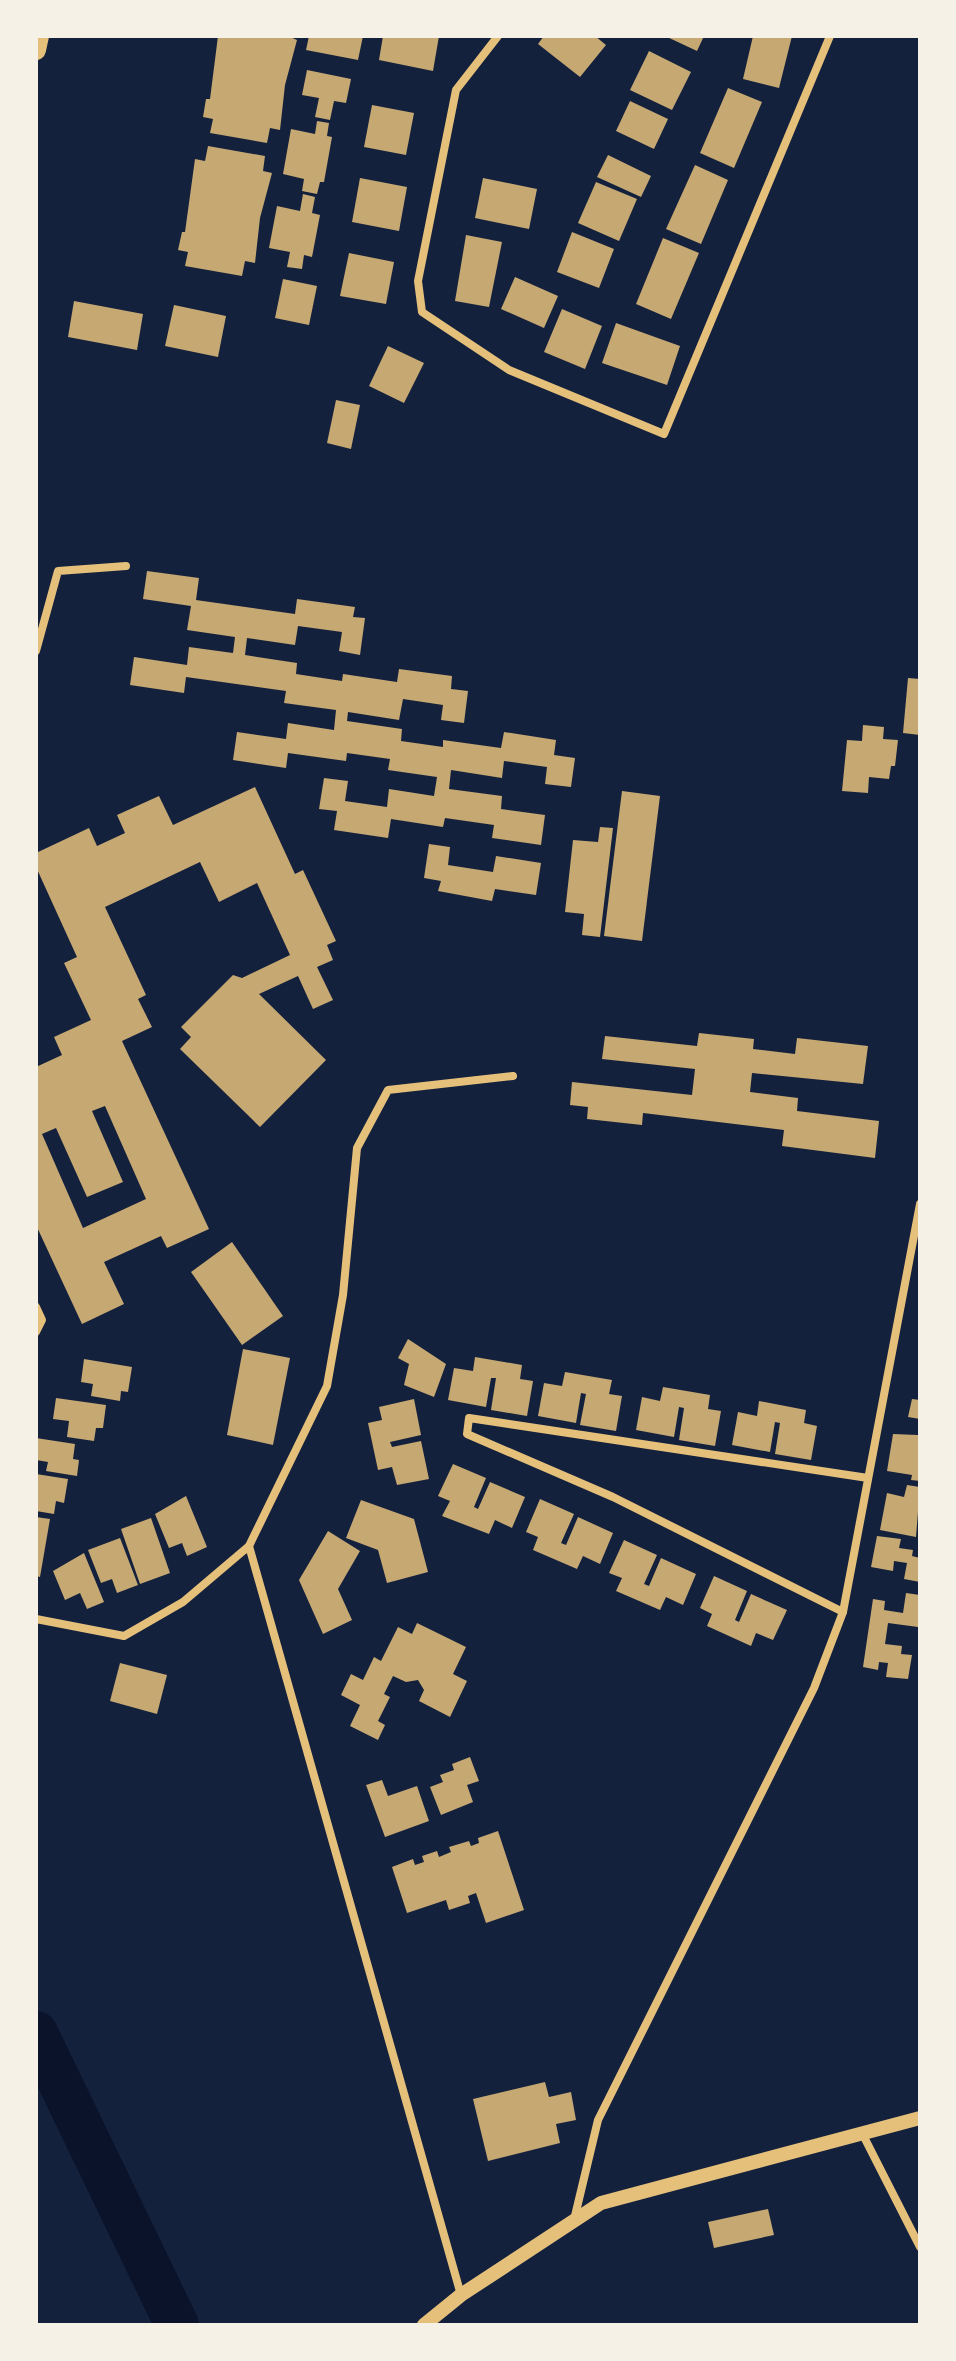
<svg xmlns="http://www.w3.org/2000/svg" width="956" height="2361" viewBox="0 0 956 2361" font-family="'Sofia Sans Condensed',sans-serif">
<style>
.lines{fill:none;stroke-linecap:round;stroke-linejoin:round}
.river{stroke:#0b132b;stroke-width:44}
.building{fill:#c6a872;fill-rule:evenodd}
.minor{stroke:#e5c07b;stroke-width:8}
.tertiary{stroke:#e5c07b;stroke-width:14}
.motorway{stroke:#e5c07b;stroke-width:20}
</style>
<rect width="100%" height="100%" fill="#14213d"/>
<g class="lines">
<!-- river -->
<path class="river" d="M36,2033L177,2325"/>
</g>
<!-- building -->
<g class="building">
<path d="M218,36H288L297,40L285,85L280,130L270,128L267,143L210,133L213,119L203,117L206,99H210Z"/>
<path d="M309,36H363L358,60L306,50Z"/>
<path d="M383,36H439L433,71L379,60Z"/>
<path d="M544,36H595L606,45L580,77L538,44Z"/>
<path d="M665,36H704L697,51Z"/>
<path d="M753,36H792L779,88L743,79Z"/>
<path d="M649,51L691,72L672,110L630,90Z"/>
<path d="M307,70L351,79L346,103L334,101L330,120L315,117L319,98L302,95Z"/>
<path d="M728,88L762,102L734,168L700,153Z"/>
<path d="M630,101L668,119L654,149L616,131Z"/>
<path d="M372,105L414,113L406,155L364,147Z"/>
<path d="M317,121L329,123L327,136L332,137L324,182H320L317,194L302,191L304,179L283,174L291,129L315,134Z"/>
<path d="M208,146L265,156L263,171L272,173L260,218L255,263L245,261L242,276L185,266L188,252L178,250L182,232H185L195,159L205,161Z"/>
<path d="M608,155L651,176L641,197L597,177Z"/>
<path d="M695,165L728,180L701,244L666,229Z"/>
<path d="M360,178L407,187L399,231L352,222Z"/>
<path d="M483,178L537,189L529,229L475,218Z"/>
<path d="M596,182L637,199L619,241L578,223Z"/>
<path d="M303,194L315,197L312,213L320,215L312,257L304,255L302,269L287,267L290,252L269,248L277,206L300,211Z"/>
<path d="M572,232L614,249L599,288L557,272Z"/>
<path d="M466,235L502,242L489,307L455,301Z"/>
<path d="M663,238L699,253L671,319L636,304Z"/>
<path d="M349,253L394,262L386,304L340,296Z"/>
<path d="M515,277L558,296L544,328L501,309Z"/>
<path d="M283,279L317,286L309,325L275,318Z"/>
<path d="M74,301L143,314L137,350L68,337Z"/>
<path d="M174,305L226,316L218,357L165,346Z"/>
<path d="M562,309L602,326L585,369L544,352Z"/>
<path d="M616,323L680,346L667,385L602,363Z"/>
<path d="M388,346L424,363L404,403L369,386Z"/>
<path d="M336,400L360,405L351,449L327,443Z"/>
<path d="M147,571L199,578L196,600L295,614L297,599L355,607L353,617L365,618L360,655L339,651L342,632L298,626L295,645L247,638L245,655L297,663L296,674L342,681L343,674L397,682L399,669L452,676L451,689L468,691L464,723L441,720L443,705L403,699L399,720L348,712L347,721L402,729L401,741L443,747V740L501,748L504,732L556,740L554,755L575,758L571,787L545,784L547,767L504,761L502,778L451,770L449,789L502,796L501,809L545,815L541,845L492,838L494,825L445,818L443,827L391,819L388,838L334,830L337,811L319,809L324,778L348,781L345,801L387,807L389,789L434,796L437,777L388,770L390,759L347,753L346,761L288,753L286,768L233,760L237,732L286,739L288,723L334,730L336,710L284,703L286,691L186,677L184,693L130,685L134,657L187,665L189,647L233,653L235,637L187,630L191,606L143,599Z"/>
<path d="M908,678L920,679V735L903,733Z"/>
<path d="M863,725L884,727L883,739L898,740L895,766H891L889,779L869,777L868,793L842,791L847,740L862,741Z"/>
<path d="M255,787L295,874L303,870L336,941L327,945L333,960L317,967L333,1000L313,1009L298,976L259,994L326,1060L260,1127L180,1049L191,1037L181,1027L233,975L242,978L290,955L257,883L219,902L200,862L105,907L146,995L138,999L152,1027L122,1041L209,1229L167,1248L161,1236L104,1262L124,1304L82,1324L36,1225V1067L62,1055L54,1037L91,1020L64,963L77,957L36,867V853L89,828L97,846L125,833L117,815L159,796L173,825ZM105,1106L146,1199L83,1228L42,1134L56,1128L87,1197L123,1182L92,1111Z"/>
<path d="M622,791L660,796L642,941L604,936Z"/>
<path d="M600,827L613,828L600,937L582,935L584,914L565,912L573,840L598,842Z"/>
<path d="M429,844L450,847L448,865L493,872L496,856L541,863L536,895L495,889L492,901L438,891L441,881L424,878Z"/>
<path d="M699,1033L754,1039L753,1049L795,1054L797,1038L868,1046L863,1084L752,1073L750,1092L798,1098L797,1111L879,1121L875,1158L782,1146L784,1130L643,1113L642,1125L587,1119L588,1107L570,1105L572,1082L692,1095L695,1069L602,1059L605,1036L697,1046Z"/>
<path d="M232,1242L283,1316L242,1345L191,1272Z"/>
<path d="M408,1339L446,1364L434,1397L404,1385L409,1364L398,1358Z"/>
<path d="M243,1349L290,1358L273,1445L227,1435Z"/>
<path d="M475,1357L522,1365L520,1379L533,1381L527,1416L491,1410L496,1378H491L486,1407L448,1400L454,1368L473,1371Z"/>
<path d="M84,1359L132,1367L128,1392L121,1391L120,1401L91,1396L93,1384L81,1382Z"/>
<path d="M565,1372L612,1380L609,1394L622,1396L616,1431L580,1425L586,1394L581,1393L576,1423L538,1416L544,1383L562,1386Z"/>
<path d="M663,1387L710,1395L708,1409L721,1411L715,1446L679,1440L684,1408L679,1407L674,1437L636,1430L642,1397L660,1401Z"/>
<path d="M56,1398L106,1405L103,1428H96L94,1441L67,1437L69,1421L53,1419Z"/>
<path d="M414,1399L421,1435L390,1442L392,1447L421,1441L429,1479L397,1485L392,1467L378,1470L368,1423L382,1420L379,1407Z"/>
<path d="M912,1399L920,1400V1419L908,1417Z"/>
<path d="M759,1401L806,1410L804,1423L817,1426L811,1460L775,1454L780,1423L775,1422L770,1452L732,1445L738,1412L757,1416Z"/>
<path d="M893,1434L918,1435L920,1481L911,1480L912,1475L887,1471Z"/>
<path d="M36,1438L75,1444L73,1459L79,1460L77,1476L46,1471L48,1462L36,1460Z"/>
<path d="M453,1464L486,1478L474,1507L478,1509L490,1482L525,1497L512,1528L495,1520L489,1534L442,1516L450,1501L438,1496Z"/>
<path d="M36,1474L68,1479L64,1503L56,1501L54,1514L36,1511Z"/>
<path d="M907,1485L920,1487L916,1537L880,1530L887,1493L904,1497Z"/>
<path d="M186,1496L207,1547L187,1556L182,1543L169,1548L155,1514Z"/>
<path d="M540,1499L574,1514L561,1543L566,1545L578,1517L613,1533L600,1564L583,1556L577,1569L533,1550L538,1537L526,1532Z"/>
<path d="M361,1500L414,1519L428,1572L387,1583L378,1550L346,1538Z"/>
<path d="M36,1517L50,1519L40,1577L36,1576Z"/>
<path d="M151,1518L170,1573L140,1584L121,1529Z"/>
<path d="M328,1531L360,1551L338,1589L352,1620L323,1634L299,1580Z"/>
<path d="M877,1536L901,1539L899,1548L913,1550L912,1556L920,1558V1582L904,1579L907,1563L894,1561L893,1571L871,1567Z"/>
<path d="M120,1538L138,1585L117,1593L112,1579L101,1583L88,1550Z"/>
<path d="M624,1540L657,1555L644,1584L649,1586L661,1558L696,1574L683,1605L666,1597L660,1610L616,1591L622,1578L609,1573Z"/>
<path d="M84,1553L104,1602L87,1609L80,1593L65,1600L53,1571Z"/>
<path d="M714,1576L747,1591L735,1620L739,1622L751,1594L787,1610L773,1640L756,1633L751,1646L707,1626L712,1614L700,1608Z"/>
<path d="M906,1593L920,1595L918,1627L888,1623L885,1644L902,1646L901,1654L912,1655L908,1679L886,1677L888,1663L879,1662L878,1670L863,1667L873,1599L885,1601L884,1610L903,1613Z"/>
<path d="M417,1623L466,1647L453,1674L467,1681L450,1717L419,1701L424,1690L418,1680L406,1682L393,1676L384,1694L390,1697L378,1721L385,1725L378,1740L350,1726L360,1705L341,1695L351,1674L363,1680L374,1657L381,1661L398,1627L412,1634Z"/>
<path d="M120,1663L167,1675L157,1714L110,1701Z"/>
<path d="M470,1757L479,1781L467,1785L473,1802L441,1815L430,1787L443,1782L440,1775L454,1770L452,1764Z"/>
<path d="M382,1780L388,1796L417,1786L429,1821L385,1837L366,1785Z"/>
<path d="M498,1831L524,1910L486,1923L476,1893L468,1896L470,1903L449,1910L446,1900L407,1913L392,1867L413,1859L415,1865L424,1862L422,1856L437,1851L439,1857L451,1852L449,1847L469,1841L471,1846L479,1843L478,1838Z"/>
<path d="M545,2082L549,2097L571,2092L576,2120L556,2124L560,2143L488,2161L473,2099Z"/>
<path d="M768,2209L774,2235L714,2248L708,2222Z"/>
</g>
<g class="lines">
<!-- minor -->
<g class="minor">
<path d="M498,36L456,90L418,281L422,312L509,370L664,434L830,36"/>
<path d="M36,651L58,571L126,566"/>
<path d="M36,1307L42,1320L36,1332"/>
<path d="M249,1546L327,1386L343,1295L357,1148L388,1090L513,1076"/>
<path d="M843,1612L613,1497L467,1434L469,1418L868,1478"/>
<path d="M36,1619L124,1636L183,1602L249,1546L461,2295"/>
<path d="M862,2133L920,2247"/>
<path d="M574,2220L598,2120L814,1688L843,1612L920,1204"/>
</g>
<!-- tertiary -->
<path class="tertiary" d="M424,2325L461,2295L601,2203L920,2118"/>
<!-- motorway -->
<path class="motorway" d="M36,50L39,36"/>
</g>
<!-- border -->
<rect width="956" height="2361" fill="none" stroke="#f6f1e7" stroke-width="76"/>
</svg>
